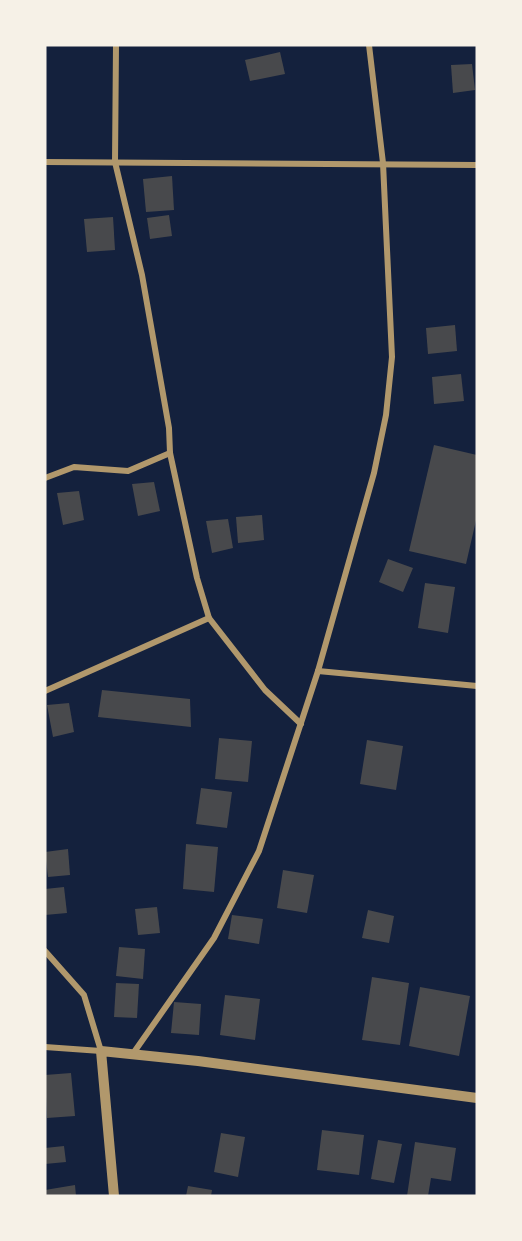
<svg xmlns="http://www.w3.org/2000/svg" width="522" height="1241" viewBox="0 0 522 1241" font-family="Overpass,sans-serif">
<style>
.building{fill:#48494c}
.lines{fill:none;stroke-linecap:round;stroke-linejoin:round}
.minor{stroke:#b1986c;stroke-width:6}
.tertiary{stroke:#b1986c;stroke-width:10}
</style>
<rect width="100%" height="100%" fill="#14213d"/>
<!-- building -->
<g class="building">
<path d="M280,52L285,74L250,81L245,60Z"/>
<path d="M472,64L475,90L453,93L451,65Z"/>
<path d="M172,176L174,210L146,212L143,179Z"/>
<path d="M169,215L172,236L150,239L147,218Z"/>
<path d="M113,217L115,250L87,252L84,219Z"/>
<path d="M455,325L457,351L428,354L426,328Z"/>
<path d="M461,374L464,401L434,404L432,377Z"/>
<path d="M434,445L477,455V516L466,564L409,551Z"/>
<path d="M154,482L160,511L138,516L132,484Z"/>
<path d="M79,491L84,520L63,525L57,493Z"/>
<path d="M262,515L264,540L238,543L236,517Z"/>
<path d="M228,519L233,548L212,553L206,521Z"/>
<path d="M388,559L413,568L403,592L379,582Z"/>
<path d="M425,583L455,587L448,633L418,628Z"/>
<path d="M102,690L190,699L191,727L98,717Z"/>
<path d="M69,703L74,732L53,737L47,705Z"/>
<path d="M219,738L252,741L248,782L215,779Z"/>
<path d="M367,740L403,746L396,790L360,784Z"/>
<path d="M201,788L232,792L227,828L196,824Z"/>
<path d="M186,844L218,847L214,892L183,889Z"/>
<path d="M68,849L70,875L48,877L45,852Z"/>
<path d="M283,870L314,875L307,913L277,908Z"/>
<path d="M64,887L67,913L45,915V889Z"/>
<path d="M157,907L160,933L138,935L135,909Z"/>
<path d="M368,910L394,916L389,943L362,938Z"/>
<path d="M232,915L263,919L259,944L228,939Z"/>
<path d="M119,947L145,949L143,979L116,976Z"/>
<path d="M372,977L409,983L400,1045L362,1040Z"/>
<path d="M116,983L139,984L137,1018L114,1017Z"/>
<path d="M420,987L470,996L459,1056L409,1046Z"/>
<path d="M225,995L260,999L255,1040L220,1035Z"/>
<path d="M174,1002L201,1004L199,1035L171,1033Z"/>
<path d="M71,1073L75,1116L47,1118L45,1075Z"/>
<path d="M322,1130L364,1135L359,1175L317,1170Z"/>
<path d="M221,1133L245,1137L238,1177L214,1172Z"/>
<path d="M378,1140L402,1144L394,1183L371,1179Z"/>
<path d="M415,1142L456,1148L451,1181L431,1178L428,1196H407Z"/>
<path d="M64,1146L66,1162L45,1164V1148Z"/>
<path d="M75,1185L76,1196H45V1190Z"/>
<path d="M188,1186L212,1190L211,1196H186Z"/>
</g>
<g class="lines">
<!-- minor -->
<g class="minor">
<path d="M116,45L115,162L142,275L169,428L170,453L197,578L209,618L265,690L301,724"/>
<path d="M45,162L477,165"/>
<path d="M45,478L74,467L128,471L170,453"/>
<path d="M318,671L477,686"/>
<path d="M45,691L209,618"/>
<path d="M45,951L84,995L101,1051L45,1047"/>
<path d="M132,1055L214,938L259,851L318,671L374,473L386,415L392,357L383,163L369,45"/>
</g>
<!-- tertiary -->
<path class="tertiary" d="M114,1196L101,1051L198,1061L477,1098"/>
</g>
<!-- border -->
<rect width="522" height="1241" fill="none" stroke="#f6f1e7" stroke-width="93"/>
</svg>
